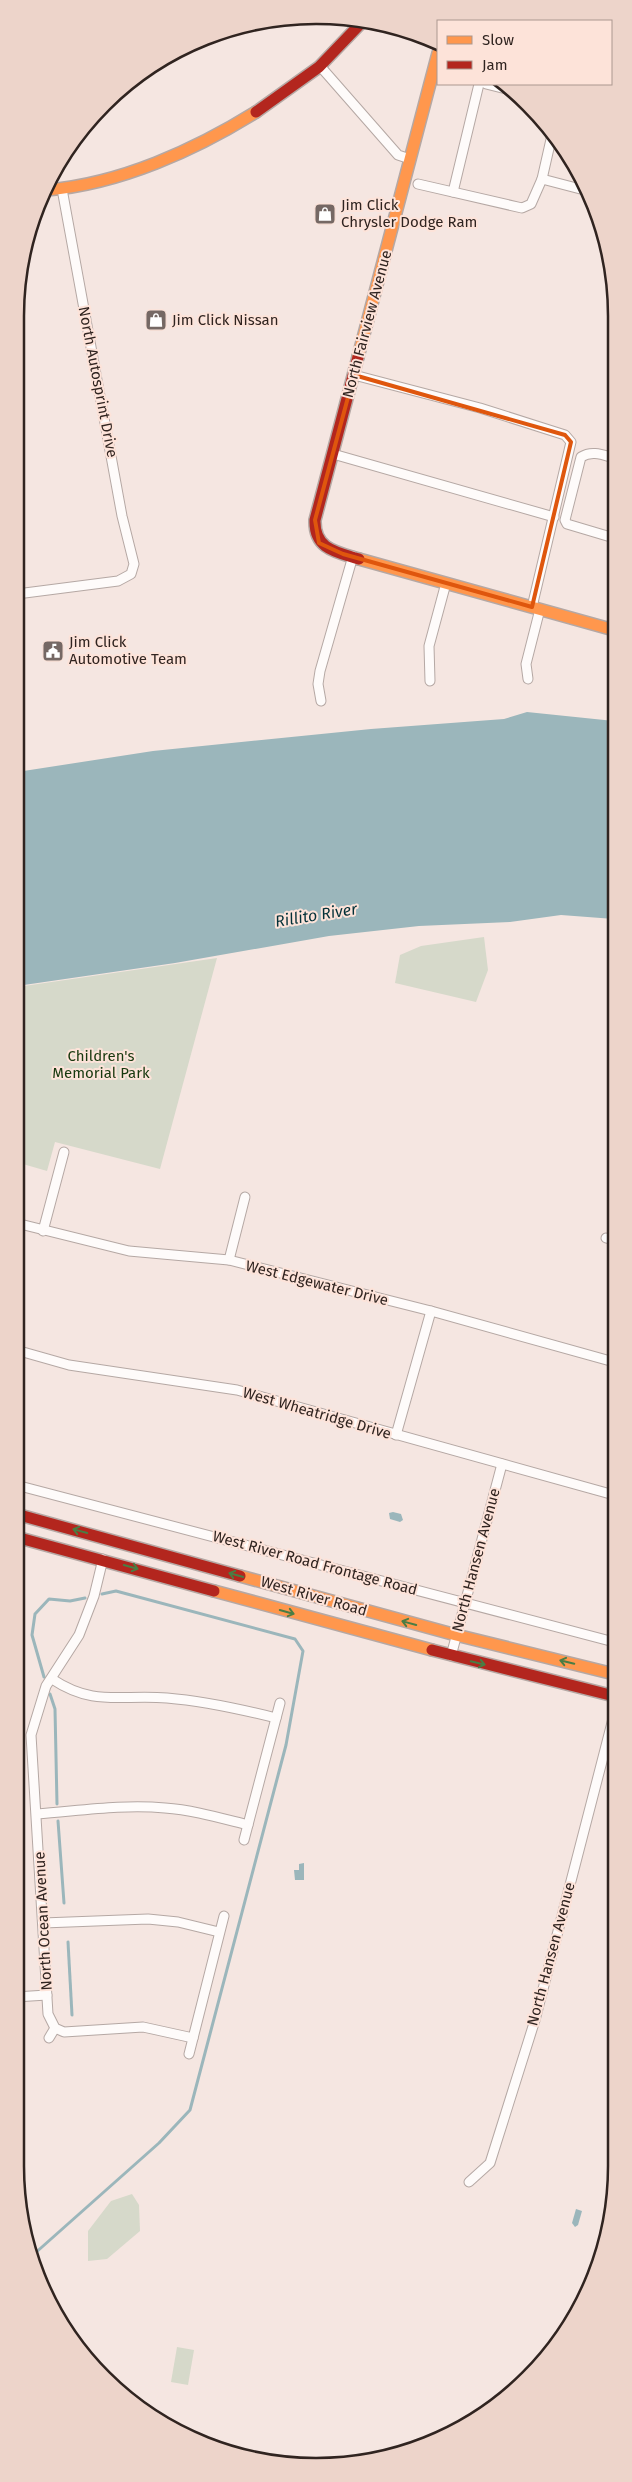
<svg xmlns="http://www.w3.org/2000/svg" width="632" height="2482" viewBox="0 0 632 2482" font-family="'Fira Sans',sans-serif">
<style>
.green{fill:#d6d9ca}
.water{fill:#9bb6bb}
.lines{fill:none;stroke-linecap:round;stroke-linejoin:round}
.stream{stroke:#9bb6bb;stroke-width:3}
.street-casing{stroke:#b5a8a4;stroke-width:11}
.slow-casing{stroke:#b5a8a4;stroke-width:14}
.jam-casing{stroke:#b5a8a4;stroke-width:14}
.street{stroke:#fefbfa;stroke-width:9}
.slow{stroke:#ff974d;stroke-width:11}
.jam{stroke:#b3261e;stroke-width:11}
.oneway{stroke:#4a7d44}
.marked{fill:none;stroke:#df560d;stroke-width:4;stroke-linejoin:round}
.labels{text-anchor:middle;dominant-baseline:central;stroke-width:4;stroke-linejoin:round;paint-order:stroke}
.poi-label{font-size:15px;fill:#302420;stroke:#fde3d9;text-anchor:start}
.street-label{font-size:15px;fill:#302420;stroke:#fde3d9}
.park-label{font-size:15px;fill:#17380e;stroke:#fde3d9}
.water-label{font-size:16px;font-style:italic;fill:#023038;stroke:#fde3d9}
.rim{fill:none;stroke:#302420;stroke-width:2.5}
</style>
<rect width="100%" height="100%" fill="#f5e6e1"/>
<!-- green -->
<g class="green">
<path d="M484,937L488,970L476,1002L395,983L400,955L421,946Z"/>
<path d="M217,958L160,1169L55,1142L47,1171L16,1162L17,987Z"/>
<path d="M132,2194L139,2205L140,2231L107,2259L88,2261V2231L111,2201Z"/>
<path d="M177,2347L194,2350L188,2385L171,2382Z"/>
</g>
<!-- water -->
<g class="water">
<path d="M527,712L614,721V919L561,915L510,922L419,926L329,936L175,963L17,986V772L153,751L371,729L504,719Z"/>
<path d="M393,1512L401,1514L403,1520L400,1522L390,1519L389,1513Z"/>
<path d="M304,1863V1880H295L294,1870H299V1864Z"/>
<path d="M576,2209L582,2211L578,2225L575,2227L572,2223Z"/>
</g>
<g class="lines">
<!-- stream -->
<g class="stream">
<path d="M44,1677L32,1635L35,1614L49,1599L70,1601L85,1598"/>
<path d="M50,1694L55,1709L57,1804"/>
<path d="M58,1821L64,1903"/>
<path d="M68,1942L72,2015"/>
<path d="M33,2255L159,2143L190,2110L286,1745L303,1651L295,1639L116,1591L102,1594"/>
</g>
<!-- street casing -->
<g class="street-casing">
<g id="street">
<path d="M320,66L398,155L410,159"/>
<path d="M486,84L510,90"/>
<path d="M542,179L552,135"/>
<path d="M418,184L522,208L531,204L542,179L588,191"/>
<path d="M453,192L479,84"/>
<path d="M354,375L480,408L565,435L571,442L532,607"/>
<path d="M333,454L554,517"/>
<path d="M614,538L567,524L565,520L581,457C592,450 603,455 614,458"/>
<path d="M17,594L118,581L131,574L134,564L122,516L62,189"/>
<path d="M528,679L526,664L540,609"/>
<path d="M430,681L429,646L446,583"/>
<path d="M321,701L318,684L320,671L353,556"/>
<path d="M16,1223L129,1251L229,1260L431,1311L614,1362"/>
<path d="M43,1231L64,1152"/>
<path d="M606,1238L614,1240"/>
<path d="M229,1260L245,1197"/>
<path d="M16,1350L69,1365L237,1390L614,1495"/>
<path d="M396,1435L431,1311"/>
<path d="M16,1485L614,1642"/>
<path d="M103,1559L94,1596L79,1635L46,1686L31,1735L48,2014L55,2028L64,2032L143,2027L193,2038"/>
<path d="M451,1656L502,1464"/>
<path d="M52,1679C94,1707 121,1694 167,1698C204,1701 240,1709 276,1718"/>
<path d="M37,1814C79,1811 122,1804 165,1808C193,1810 220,1818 248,1825"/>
<path d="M244,1840L280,1703"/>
<path d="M43,1923L148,1919L178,1922L219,1932"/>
<path d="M15,1997L47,1995"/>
<path d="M49,2038L55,2028"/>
<path d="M189,2054L224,1916"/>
<path d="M469,2182L490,2163L535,2020L614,1715"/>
</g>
</g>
<!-- slow casing -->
<g class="slow-casing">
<g id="slow">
<path d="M47,190C120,184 195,150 256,112"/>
<path d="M358,357L438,53"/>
<path d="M359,559L614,630"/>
<path d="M240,1576L456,1635L614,1674"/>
<path d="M214,1591L432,1650"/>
</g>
</g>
<!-- jam casing -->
<g class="jam-casing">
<g id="jam">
<path d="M256,112L319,67L364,20"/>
<path d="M358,357L315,520C314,549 336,552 359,559"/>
<path d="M16,1514L240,1576"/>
<path d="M16,1537L214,1591"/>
<path d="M432,1650L614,1696"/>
</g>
</g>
<!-- street -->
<use href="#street" class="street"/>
<!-- slow -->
<use href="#slow" class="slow"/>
<!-- jam -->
<use href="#jam" class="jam"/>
</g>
<!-- one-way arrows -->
<defs><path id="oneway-shaft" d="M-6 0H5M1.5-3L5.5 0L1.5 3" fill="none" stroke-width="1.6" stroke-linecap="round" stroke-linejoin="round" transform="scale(1.25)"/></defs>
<g class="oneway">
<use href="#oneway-shaft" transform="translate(80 1531) rotate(-165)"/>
<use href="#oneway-shaft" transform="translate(131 1567) rotate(16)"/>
<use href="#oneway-shaft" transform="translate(236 1575) rotate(-164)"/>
<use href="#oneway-shaft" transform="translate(287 1612) rotate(16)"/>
<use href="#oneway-shaft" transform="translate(409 1623) rotate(-165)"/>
<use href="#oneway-shaft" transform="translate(567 1662) rotate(-166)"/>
<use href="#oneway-shaft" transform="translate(478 1663) rotate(14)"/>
</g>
<!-- marked area -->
<path class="marked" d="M354,375L565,435L571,442L532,607L343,554L319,543L315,520Z"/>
<!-- icons -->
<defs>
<g id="shop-square" transform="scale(1.125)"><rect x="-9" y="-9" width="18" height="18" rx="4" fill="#756864" stroke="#fde3d9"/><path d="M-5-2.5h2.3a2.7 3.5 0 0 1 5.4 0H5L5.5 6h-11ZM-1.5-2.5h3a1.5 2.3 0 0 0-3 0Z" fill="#fff"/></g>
<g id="civic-square" transform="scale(1.125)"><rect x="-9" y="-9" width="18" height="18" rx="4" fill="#756864" stroke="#fde3d9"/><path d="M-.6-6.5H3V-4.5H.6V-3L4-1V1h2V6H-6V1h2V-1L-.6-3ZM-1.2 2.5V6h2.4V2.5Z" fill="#fff"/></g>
</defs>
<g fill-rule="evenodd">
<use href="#shop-square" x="325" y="214"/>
<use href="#shop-square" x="156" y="320"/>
<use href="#civic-square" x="53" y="651"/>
</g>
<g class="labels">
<!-- poi labels -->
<g class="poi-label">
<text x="341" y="205">Jim Click<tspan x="341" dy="17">Chrysler Dodge Ram</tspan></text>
<text x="172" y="320">Jim Click Nissan</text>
<text x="69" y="642">Jim Click<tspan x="69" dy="17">Automotive Team</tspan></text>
</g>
<!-- street labels -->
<g class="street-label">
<text transform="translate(367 324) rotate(-75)">North Fairview Avenue</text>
<text transform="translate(98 382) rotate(79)">North Autosprint Drive</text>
<text transform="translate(317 1283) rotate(14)">West Edgewater Drive</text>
<text transform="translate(317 1413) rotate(16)">West Wheatridge Drive</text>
<text transform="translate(476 1560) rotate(-75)">North Hansen Avenue</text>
<text transform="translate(315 1563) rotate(15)">West River Road Frontage Road</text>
<text transform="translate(314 1596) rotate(16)">West River Road</text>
<text transform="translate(43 1921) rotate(-93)">North Ocean Avenue</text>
<text transform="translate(551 1954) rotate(-75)">North Hansen Avenue</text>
</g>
<!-- park labels -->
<g class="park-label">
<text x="101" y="1056">Children's<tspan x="101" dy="17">Memorial Park</tspan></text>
</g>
<!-- water labels -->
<g class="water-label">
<text transform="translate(316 915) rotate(-9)">Rillito River</text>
</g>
</g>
<!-- crop -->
<path d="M0 0H632V2482H0ZM316 24H316A292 292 0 0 1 608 316V2166A292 292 0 0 1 316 2458H316A292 292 0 0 1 24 2166V316A292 292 0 0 1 316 24Z" fill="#edd4ca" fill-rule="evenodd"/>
<path class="rim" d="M316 24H316A292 292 0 0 1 608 316V2166A292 292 0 0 1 316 2458H316A292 292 0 0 1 24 2166V316A292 292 0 0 1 316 24Z"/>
<!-- legend -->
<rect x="437" y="20" width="175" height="65" fill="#fde3d9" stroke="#ab978f"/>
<rect x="447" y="36" width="25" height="8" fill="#ff974d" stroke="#ab978f"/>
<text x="482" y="45" font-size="15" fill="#302420">Slow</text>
<rect x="447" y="61" width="25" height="8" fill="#b3261e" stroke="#ab978f"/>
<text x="482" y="70" font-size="15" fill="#302420">Jam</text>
</svg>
